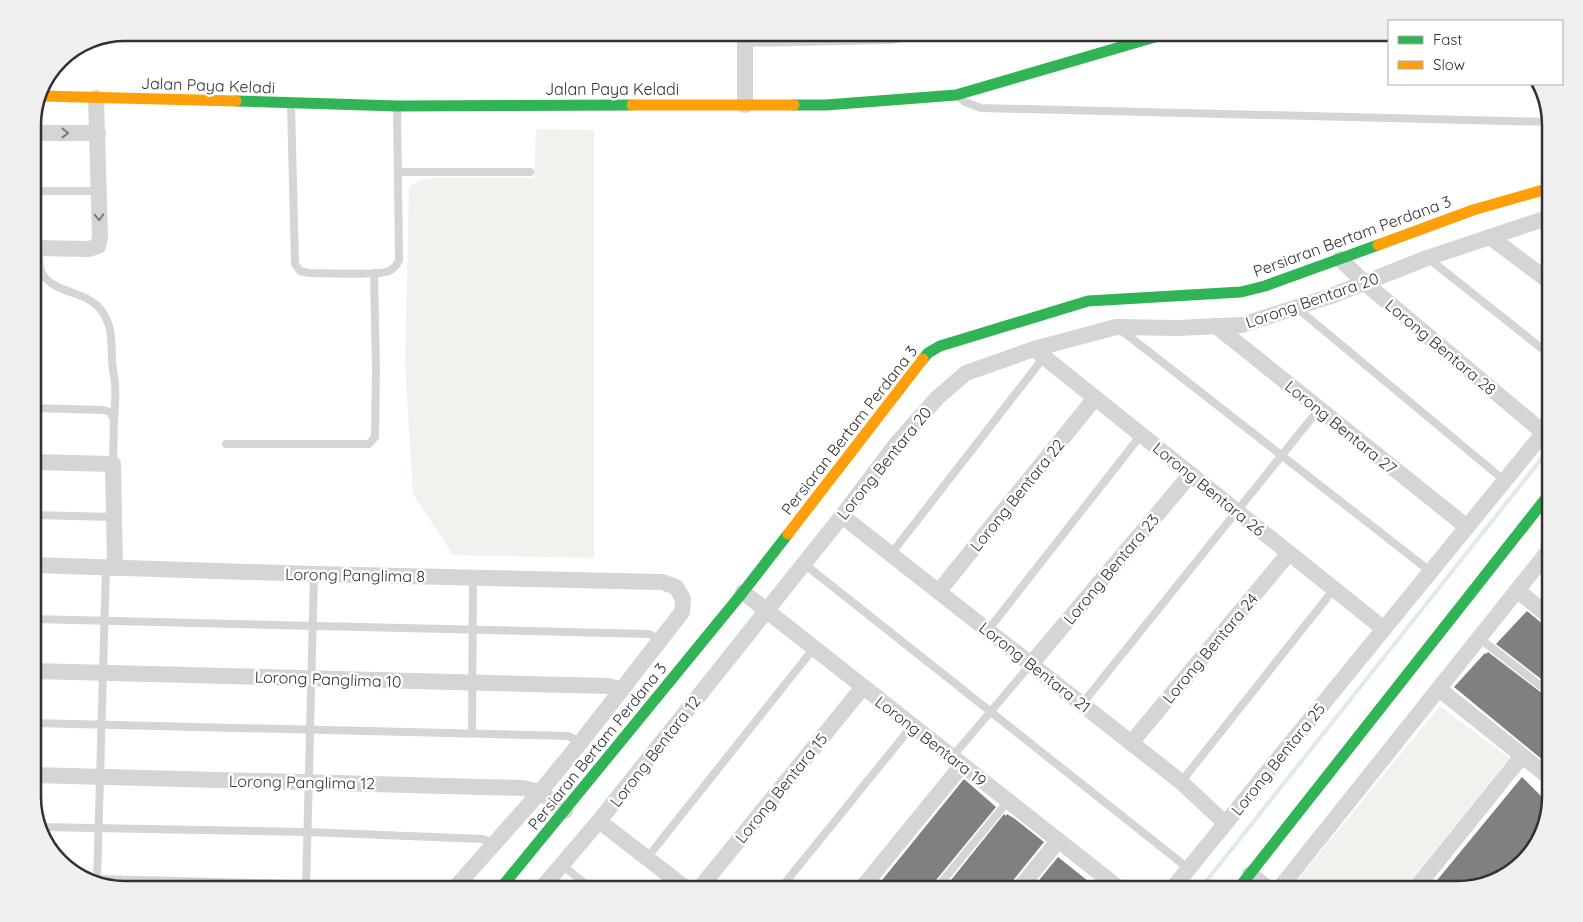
<svg xmlns="http://www.w3.org/2000/svg" width="1583" height="922" viewBox="0 0 1583 922" font-family="Quicksand,sans-serif">
<style>
.green{fill:#f0f3ed}
.lines{fill:none;stroke-linecap:round;stroke-linejoin:round}
.stream{stroke:#dee9f0;stroke-width:4}
.building{fill:#808080}
.lane{stroke:#d5d5d5;stroke-width:8}
.street{stroke:#d5d5d5;stroke-width:16}
.fast{stroke:#30b455;stroke-width:11}
.slow{stroke:#ff9f0a;stroke-width:11}
.oneway{stroke:#7b7b7b}
.labels{text-anchor:middle;dominant-baseline:central;stroke-width:5;stroke-linejoin:round;paint-order:stroke}
.street-label{font-size:16px;fill:#313131;stroke:#fff}
.rim{fill:none;stroke:#313131;stroke-width:2.5}
</style>
<rect width="100%" height="100%" fill="#fff"/>
<!-- green -->
<g class="green">
<path d="M536,129L594,130V558L453,555L413,494L405,364L409,187L418,181L431,178H534Z"/>
<path d="M1440,706L1509,758L1404,889H1290Z"/>
</g>
<g class="lines">
<!-- stream -->
<path class="stream" d="M1200,889L1550,448"/>
</g>
<!-- building -->
<g class="building">
<path d="M1527,611L1544,625L1550,627V686L1496,644Z"/>
<path d="M1488,652L1547,697L1550,698V766L1454,687L1485,653L1486,654Z"/>
<path d="M1522,777L1549,804L1543,824L1517,857L1516,861L1503,877L1458,890H1429Z"/>
<path d="M964,779L996,807L932,885L931,890H874Z"/>
<path d="M1004,814L1006,816L1007,814L1015,819L1044,842L1011,883L1009,890H943Z"/>
<path d="M1058,857L1093,885L1092,890H1031Z"/>
</g>
<g class="lines">
<!-- lane -->
<g class="lane">
<path d="M745,43L891,40L905,37L911,32"/>
<path d="M960,98L965,102L981,108L1550,122"/>
<path d="M291,105L295,264L300,271L309,273C324,273 379,276 389,271C395,268 397,265 399,260L397,107"/>
<path d="M398,172H530"/>
<path d="M33,191H99"/>
<path d="M39,248C39,256 38,268 43,275C56,294 87,291 101,310C113,326 111,340 112,358C112,366 114,375 115,384C116,396 115,407 114,419"/>
<path d="M1429,259L1550,355"/>
<path d="M1297,308L1505,481"/>
<path d="M1121,330L1431,572"/>
<path d="M33,408L103,410L110,412L114,419L113,464"/>
<path d="M226,444H369L375,437L376,370L374,273"/>
<path d="M33,515L114,517"/>
<path d="M891,554L1044,357"/>
<path d="M803,563L1189,869"/>
<path d="M33,619L649,634L661,640"/>
<path d="M988,630L1141,435"/>
<path d="M1479,638L1550,693"/>
<path d="M1082,704L1319,409"/>
<path d="M33,723L568,736L581,742"/>
<path d="M472,733L473,578"/>
<path d="M952,757L1031,664"/>
<path d="M1181,782L1334,589"/>
<path d="M40,827L307,832L483,839L495,843"/>
<path d="M647,858L814,648"/>
<path d="M1521,860L1540,836"/>
<path d="M562,865L592,889"/>
<path d="M97,882L106,568"/>
<path d="M306,889L314,574"/>
<path d="M780,889L912,726"/>
<path d="M936,889L1008,801"/>
<path d="M1097,889L1106,879"/>
</g>
<!-- street -->
<g class="street">
<path d="M745,105V32"/>
<path d="M33,133H98"/>
<path d="M1490,237L1550,282"/>
<path d="M33,248L89,249L98,246L100,237L96,98"/>
<path d="M1340,259L1365,283L1544,433"/>
<path d="M1216,326L1467,527"/>
<path d="M1034,349L1384,629"/>
<path d="M33,462L113,464L115,568"/>
<path d="M842,516L1181,782L1225,823"/>
<path d="M33,565L314,574L662,582L676,587L683,599L682,612L581,742L540,792L454,889"/>
<path d="M1517,590L1550,617"/>
<path d="M939,591L1095,398"/>
<path d="M743,592L1120,889"/>
<path d="M1031,664L1191,474"/>
<path d="M33,671L608,686L621,690"/>
<path d="M1439,689L1550,778"/>
<path d="M1131,743L1289,553"/>
<path d="M33,775L523,788L540,792L565,811"/>
<path d="M599,821L687,889"/>
<path d="M1250,874L1269,889"/>
<path d="M100,883L332,889"/>
<path d="M541,889L599,821L842,516L897,443L937,398L966,373L1034,349L1116,327L1177,328L1242,325L1331,296L1427,258L1550,217"/>
<path d="M699,889L863,687"/>
<path d="M861,889L962,765"/>
<path d="M1019,889L1058,841"/>
<path d="M1172,889L1550,425"/>
<path d="M1279,889L1550,549"/>
<path d="M1415,889L1522,756"/>
</g>
<!-- fast -->
<g class="fast">
<path d="M236,101L397,106L632,105"/>
<path d="M794,105H826L956,95L1172,32"/>
<path d="M923,359L928,353L940,346L1088,301L1241,292L1265,286L1378,245"/>
<path d="M500,889L743,592L788,534"/>
<path d="M1238,889L1550,493"/>
</g>
<!-- slow -->
<g class="slow">
<path d="M43,96L236,101"/>
<path d="M632,105H794"/>
<path d="M1378,245L1473,210L1550,188"/>
<path d="M788,534L923,359"/>
</g>
</g>
<!-- one-way arrows -->
<defs><path id="oneway-chevron" d="M-2-3.5L2.5 0L-2 3.5" fill="none" stroke-width="1.6" stroke-linecap="round" stroke-linejoin="round" transform="scale(1.25)"/></defs>
<g class="oneway">
<use href="#oneway-chevron" transform="translate(65 133)"/>
<use href="#oneway-chevron" transform="translate(99 217) rotate(88)"/>
</g>
<g class="labels">
<!-- street labels -->
<g class="street-label">
<text transform="translate(208 85) rotate(2)">Jalan Paya Keladi</text>
<text x="612" y="89">Jalan Paya Keladi</text>
<text transform="translate(1352 236) rotate(-20)">Persiaran Bertam Perdana 3</text>
<text transform="translate(1312 300) rotate(-19)">Lorong Bentara 20</text>
<text transform="translate(1441 347) rotate(40)">Lorong Bentara 28</text>
<text transform="translate(1341 427) rotate(39)">Lorong Bentara 27</text>
<text transform="translate(849 430) rotate(-52)">Persiaran Bertam Perdana 3</text>
<text transform="translate(884 463) rotate(-51)">Lorong Bentara 20</text>
<text transform="translate(1209 489) rotate(39)">Lorong Bentara 26</text>
<text transform="translate(1017 495) rotate(-51)">Lorong Bentara 22</text>
<text transform="translate(1111 569) rotate(-50)">Lorong Bentara 23</text>
<text transform="translate(355 575) rotate(1)">Lorong Panglima 8</text>
<text transform="translate(1210 648) rotate(-50)">Lorong Bentara 24</text>
<text transform="translate(1035 667) rotate(38)">Lorong Bentara 21</text>
<text transform="translate(328 679) rotate(2)">Lorong Panglima 10</text>
<text transform="translate(931 741) rotate(38)">Lorong Bentara 19</text>
<text transform="translate(597 746) rotate(-51)">Persiaran Bertam Perdana 3</text>
<text transform="translate(655 751) rotate(-52)">Lorong Bentara 12</text>
<text transform="translate(1278 759) rotate(-51)">Lorong Bentara 25</text>
<text transform="translate(302 782) rotate(1)">Lorong Panglima 12</text>
<text transform="translate(781 788) rotate(-51)">Lorong Bentara 15</text>
</g>
</g>
<!-- crop -->
<path d="M0 0H1583V922H0ZM125 41H1458A84 84 0 0 1 1542 125V797A84 84 0 0 1 1458 881H125A84 84 0 0 1 41 797V125A84 84 0 0 1 125 41Z" fill="#efefef" fill-rule="evenodd"/>
<path class="rim" d="M125 41H1458A84 84 0 0 1 1542 125V797A84 84 0 0 1 1458 881H125A84 84 0 0 1 41 797V125A84 84 0 0 1 125 41Z"/>
<!-- legend -->
<rect x="1388" y="20" width="175" height="65" fill="#ffffff" stroke="#adadad"/>
<rect x="1398" y="36" width="25" height="8" fill="#30b455" stroke="#adadad"/>
<text x="1433" y="45" font-size="15" fill="#313131">Fast</text>
<rect x="1398" y="61" width="25" height="8" fill="#ff9f0a" stroke="#adadad"/>
<text x="1433" y="70" font-size="15" fill="#313131">Slow</text>
</svg>
